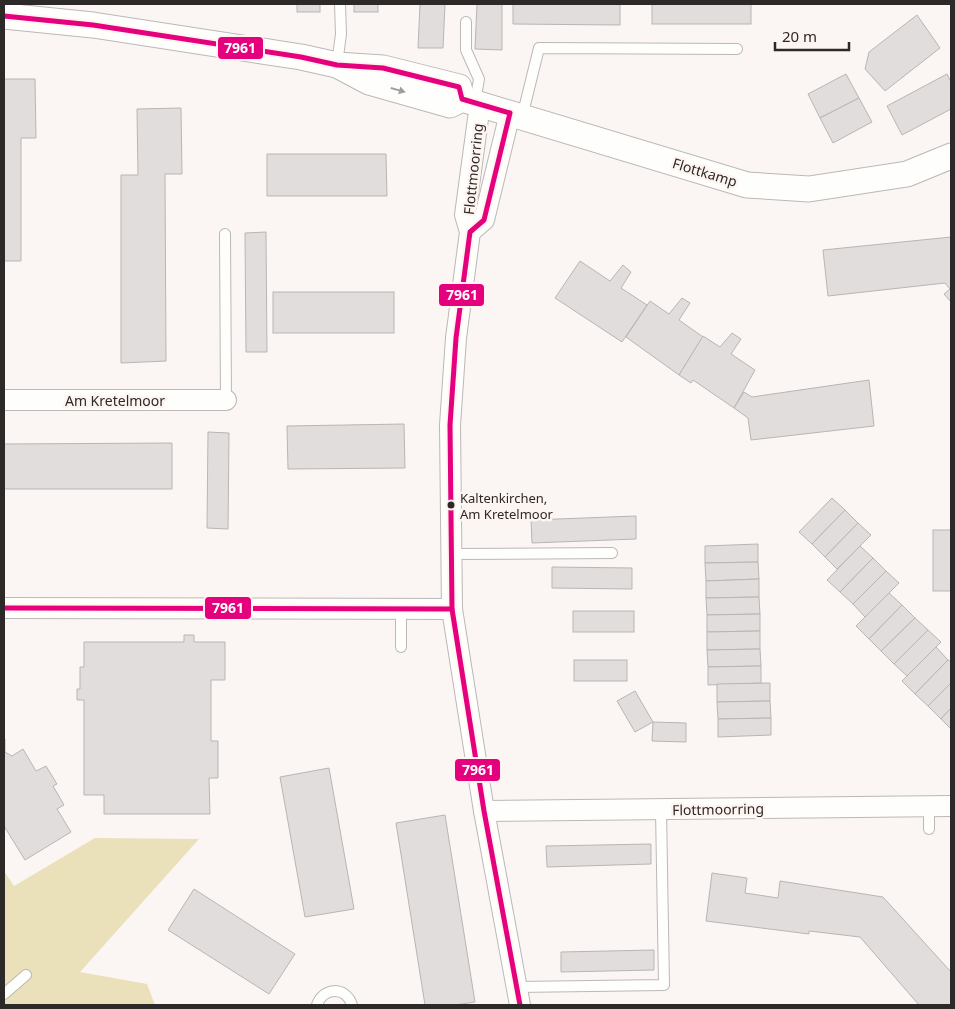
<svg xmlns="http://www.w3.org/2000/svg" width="955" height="1009" viewBox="0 0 955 1009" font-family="'Noto Sans',sans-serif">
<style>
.green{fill:#eae0b9}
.building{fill:#e1dddc;stroke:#b9b5b4}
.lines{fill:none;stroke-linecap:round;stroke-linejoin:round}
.service-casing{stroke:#bcb8b6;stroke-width:12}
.minor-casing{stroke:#bcb8b6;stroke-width:22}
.tertiary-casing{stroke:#bcb8b6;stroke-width:27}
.service{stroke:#fefefd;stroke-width:10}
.minor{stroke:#fefefd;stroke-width:20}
.tertiary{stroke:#fefefd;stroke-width:25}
.bus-1-casing{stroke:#fef5f1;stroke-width:9}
.bus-1{stroke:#e5007d;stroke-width:5}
.oneway{fill:#a09e9d}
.bus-dot{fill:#2c2928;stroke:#fef5f1;stroke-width:2}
.labels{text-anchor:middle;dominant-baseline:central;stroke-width:5;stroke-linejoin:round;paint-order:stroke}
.bus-label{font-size:13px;fill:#2c2928;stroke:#fef5f1;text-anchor:start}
.street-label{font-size:14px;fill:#2c2928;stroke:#fef5f1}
.line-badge{stroke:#fef5f1;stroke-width:2}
.badge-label{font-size:14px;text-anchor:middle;font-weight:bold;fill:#fff}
</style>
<rect width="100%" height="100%" fill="#fbf6f4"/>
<!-- green -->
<path class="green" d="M95,838L199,839L80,972L147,984L155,1005H4V871L14,886Z"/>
<!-- building -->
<g class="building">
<rect x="297" y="4" width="23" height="8"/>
<rect x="354" y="4" width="24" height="8"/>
<path d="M420,4H445L443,48H418Z"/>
<path d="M477,4H502V50L475,49Z"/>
<path d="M513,4H620V25L513,24Z"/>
<rect x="652" y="4" width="99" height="20"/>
<path d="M917,15L940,48L885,91L865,69L869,52Z"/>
<path d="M846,74L859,98L820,118L808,94Z"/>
<path d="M947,74L951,82V109L902,135L887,106Z"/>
<path d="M4,79H35L36,138H21V261H4Z"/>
<path d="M859,98L872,122L833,143L820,118Z"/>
<path d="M181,108L182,174H165L166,361L121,363V175H138L137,109Z"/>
<path d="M267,154H386L387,196H267Z"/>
<path d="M266,232L267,352H246L245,233Z"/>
<path d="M951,237V302L944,294L950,289L945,283L828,296L823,250Z"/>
<path d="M580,261L610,281L623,265L631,272L621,288L647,305L622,342L555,298Z"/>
<rect x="273" y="292" width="121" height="41"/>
<path d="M682,298L690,303L679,320L703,337L679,375L626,337L650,301L669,314Z"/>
<path d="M732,333L741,339L731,354L755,370L734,408L693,380L691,383L679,375L703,336L720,347Z"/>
<path d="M869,380L874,426L751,440L748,418L734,408L744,392L752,397Z"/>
<path d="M404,424L405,468L288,469L287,426Z"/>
<path d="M208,432L229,433L228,529L207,528Z"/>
<path d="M172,443V489H4V444Z"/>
<path d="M832,498L845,510L812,544L799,532Z"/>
<path d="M845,510L858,523L825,557L812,544Z"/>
<path d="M636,516V539L532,543L531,520Z"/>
<path d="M858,523L871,535L837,569L825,557Z"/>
<rect x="933" y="530" width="18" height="61"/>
<path d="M758,544V562L705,563V546Z"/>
<path d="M860,546L873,558L840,592L827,580Z"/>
<path d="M873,558L886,571L853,604L840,592Z"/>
<path d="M758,562L759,579L706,581L705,563Z"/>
<path d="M552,567L632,568V589L552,588Z"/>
<path d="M886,571L899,583L865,617L853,604Z"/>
<path d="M759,579V597L706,598V581Z"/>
<path d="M889,593L902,605L869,639L856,626Z"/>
<path d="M759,597L760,614L707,615L706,598Z"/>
<path d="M902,605L915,618L881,651L869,639Z"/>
<rect x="573" y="611" width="61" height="21"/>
<path d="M760,614V631L707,632V615Z"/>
<path d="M915,618L928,630L894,664L881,651Z"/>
<path d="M928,630L941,642L907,676L894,664Z"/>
<path d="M760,631V649L707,650V632Z"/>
<path d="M184,635H194V642H225V680H211V741H218V778H209L210,814H104V795H84V700H77V689H80V667H84V642H184Z"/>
<path d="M936,647L948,660L915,694L902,681Z"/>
<path d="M760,649L761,666L708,667L707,650Z"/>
<rect x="574" y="660" width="53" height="21"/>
<path d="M948,660L951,662V683L928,706L915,694Z"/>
<path d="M761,666V683L708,685V667Z"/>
<path d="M770,683V701L717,702V684Z"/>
<path d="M951,683V708L941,719L928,706Z"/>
<path d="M635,691L653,722L635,732L617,701Z"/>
<path d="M770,701L771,718L718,719L717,702Z"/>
<path d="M951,708V729L941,719Z"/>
<path d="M771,718V735L718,737V719Z"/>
<path d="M653,722L686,723V742L652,741Z"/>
<path d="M4,739H5V752L12,756L23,749L36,771L46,766L57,784L53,786L64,805L57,809L71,832L25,860L4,826Z"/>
<path d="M329,768L354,909L305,917L280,777Z"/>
<path d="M445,815L475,1002L455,1005H425L396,823Z"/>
<path d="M651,844V864L547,867L546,846Z"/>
<path d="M712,873L747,878L745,893L778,898L780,881L883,897L951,972V1005H919L860,937L809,931V934L706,921Z"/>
<path d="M194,889L295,954L269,994L168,930Z"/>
<path d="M654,950V970L561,972V952Z"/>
</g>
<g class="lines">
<!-- service casing -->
<g class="service-casing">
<g id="service">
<path d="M466,22V50L479,79L475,102"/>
<path d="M337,64L341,34L340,4"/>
<path d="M522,117L539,48L737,49"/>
<path d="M225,234L226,400"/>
<path d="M451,554L612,553"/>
<path d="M401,647V609"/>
<path d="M929,829V806"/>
<path d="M517,987L664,985L661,810"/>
<path d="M4,994L26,975"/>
<path d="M317,1005C323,987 346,986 352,1005"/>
</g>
</g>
<!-- minor casing -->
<g class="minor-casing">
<g id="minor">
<path d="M480,104L465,215L470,232L456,338L450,425L452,609L484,811L520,1005"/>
<path d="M470,232L484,220L510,113"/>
<path d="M4,400H226"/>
<path d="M4,608L452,609"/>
<path d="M484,811L951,806"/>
</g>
</g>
<!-- tertiary casing -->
<g class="tertiary-casing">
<g id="tertiary">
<path d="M4,16L93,25L301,57L337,65L383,68L459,87L462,99"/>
<path d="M337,65L369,82L450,105L462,99L747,185L809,189L907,174L951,156"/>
</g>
</g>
<!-- service -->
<use href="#service" class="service"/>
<!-- minor -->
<use href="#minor" class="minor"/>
<!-- tertiary -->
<use href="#tertiary" class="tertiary"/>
<!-- bus-1 casing -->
<g class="bus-1-casing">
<g id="bus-1">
<path d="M4,16L93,25L301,57L337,65L383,68L459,87L462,99L510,113L484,220L470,232L456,338L450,425L452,609L484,811L520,1005"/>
<path d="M4,608L452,609"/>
</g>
</g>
<!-- bus-1 -->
<use href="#bus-1" class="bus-1"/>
</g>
<!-- one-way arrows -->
<defs><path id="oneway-solid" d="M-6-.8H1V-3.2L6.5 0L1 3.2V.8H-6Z" transform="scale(1.25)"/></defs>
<use class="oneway" href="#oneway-solid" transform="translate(398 90) rotate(16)"/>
<!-- markers -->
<circle class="bus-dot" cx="451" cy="505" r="4.5"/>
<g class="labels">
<!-- bus labels -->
<g class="bus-label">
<text x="460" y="498">Kaltenkirchen,<tspan x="460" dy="16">Am Kretelmoor</tspan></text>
</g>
<!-- street labels -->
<g class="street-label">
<text transform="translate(473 169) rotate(-84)">Flottmoorring</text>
<text transform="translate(705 172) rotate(17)">Flottkamp</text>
<text x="115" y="400">Am Kretelmoor</text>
<text transform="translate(718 809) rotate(-1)">Flottmoorring</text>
</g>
</g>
<g class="line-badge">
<rect x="217" y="36" width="47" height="24" rx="5" fill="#e5007d"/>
<rect x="438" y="283" width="47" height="24" rx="5" fill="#e5007d"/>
<rect x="204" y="596" width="48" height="24" rx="5" fill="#e5007d"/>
<rect x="454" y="758" width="47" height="24" rx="5" fill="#e5007d"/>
</g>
<g class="badge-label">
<text x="240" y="53">7961</text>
<text x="462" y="300">7961</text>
<text x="228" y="613">7961</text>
<text x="478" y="775">7961</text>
</g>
<!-- border -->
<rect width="955" height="1009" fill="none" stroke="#2c2928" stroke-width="10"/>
<!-- scale -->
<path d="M775 42v8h74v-8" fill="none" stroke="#2c2928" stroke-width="2.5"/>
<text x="782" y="42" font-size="15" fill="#2c2928" stroke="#fef5f1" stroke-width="4" paint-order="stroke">20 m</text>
</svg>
